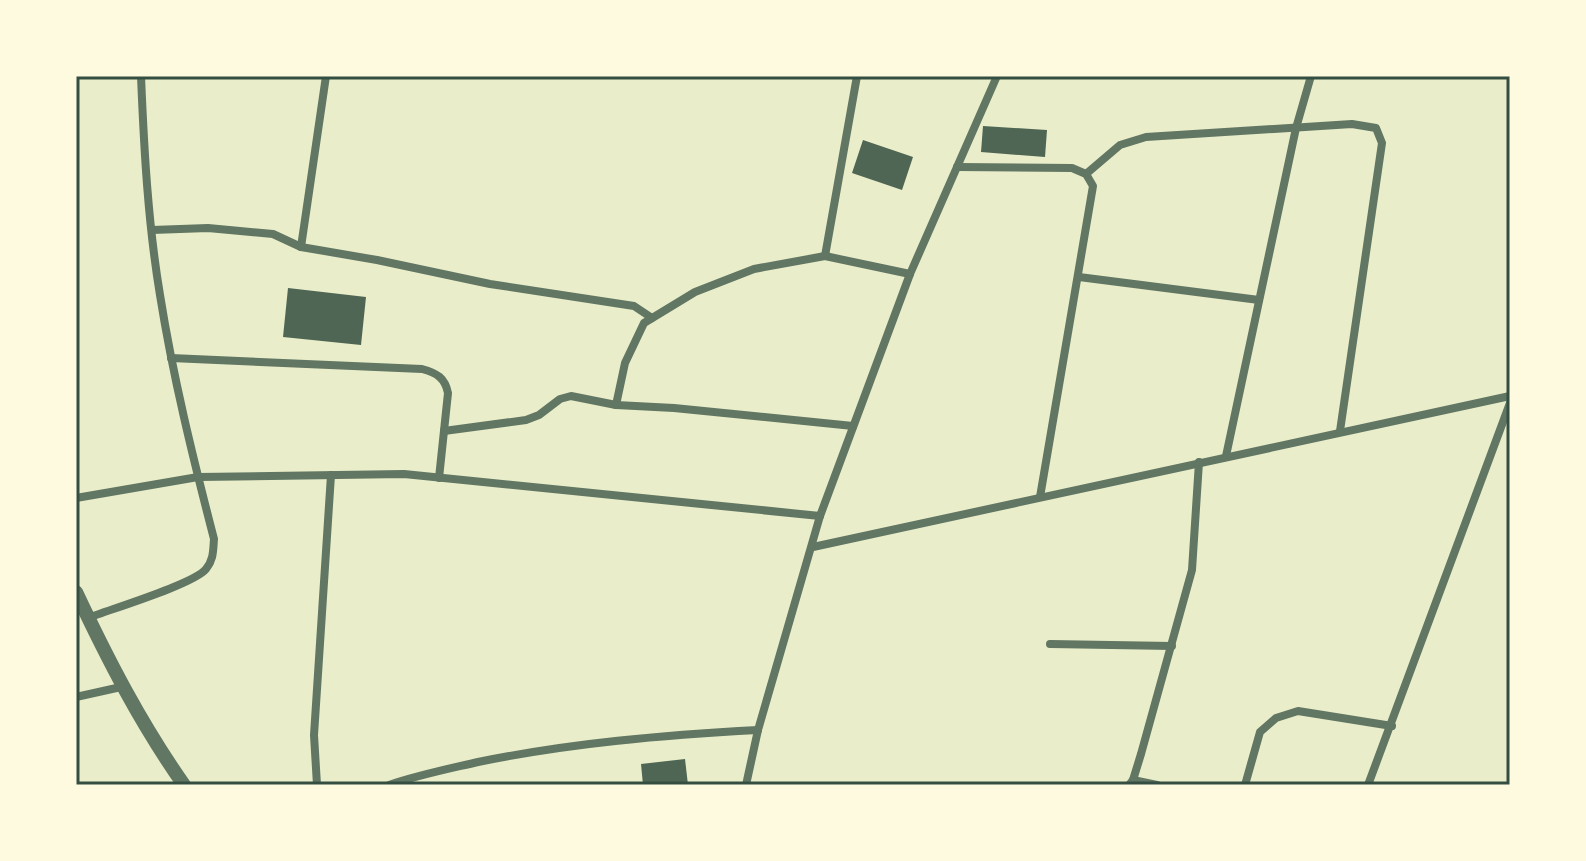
<svg xmlns="http://www.w3.org/2000/svg" width="1586" height="861" viewBox="0 0 1586 861" font-family="'Varela Round',sans-serif">
<style>
.building{fill:#4f6655}
.lines{fill:none;stroke-linecap:round;stroke-linejoin:round}
.minor{stroke:#617663;stroke-width:8}
.tertiary{stroke:#617663;stroke-width:14}
.neatline{fill:none;stroke:#344e41;stroke-width:3}
</style>
<rect width="100%" height="100%" fill="#e9edc9"/>
<!-- building -->
<g class="building">
<path d="M983,126L1047,130L1045,157L981,152Z"/>
<path d="M863,140L913,157L902,190L852,173Z"/>
<path d="M288,288L366,297L361,345L283,337Z"/>
<path d="M685,759L688,785H643L641,764Z"/>
</g>
<g class="lines">
<!-- minor -->
<g class="minor">
<path d="M957,167L1072,168L1086,174L1093,186L1040,497"/>
<path d="M1086,174L1120,145L1146,137L1352,124L1376,128L1382,143L1340,431"/>
<path d="M152,230L208,228L273,234L301,247L377,260L490,284L634,306L652,318"/>
<path d="M301,247L326,76"/>
<path d="M825,256L857,76"/>
<path d="M1079,277L1259,300"/>
<path d="M171,358L422,369C437,373 445,378 448,393L439,478"/>
<path d="M616,405L625,363L644,323L695,292L754,269L825,256L910,274"/>
<path d="M444,431L526,420L539,415L560,399L571,396L616,405L674,408L853,426"/>
<path d="M1226,456L1296,128L1311,76"/>
<path d="M76,498L198,477L404,474L820,516"/>
<path d="M813,547L1510,396"/>
<path d="M88,618C111,609 194,584 206,569C214,559 213,550 214,539C193,458 173,377 160,295C148,223 144,149 141,76"/>
<path d="M1050,644L1172,646"/>
<path d="M76,697L121,687"/>
<path d="M1133,780L1157,785"/>
<path d="M317,785L314,735L331,475"/>
<path d="M389,785C418,775 448,769 478,762C571,743 664,735 758,730"/>
<path d="M746,785L758,730L820,516L910,274L997,76"/>
<path d="M1129,785L1133,780L1141,754L1192,570L1199,462"/>
<path d="M1245,785L1260,732L1276,718L1298,711L1392,726"/>
<path d="M1368,785L1510,403"/>
</g>
<!-- tertiary -->
<path class="tertiary" d="M76,592C108,660 141,724 184,785"/>
</g>
<!-- border -->
<rect width="1586" height="861" fill="none" stroke="#fefae0" stroke-width="156"/>
<rect x="78" y="78" width="1430" height="705" class="neatline"/>
</svg>
